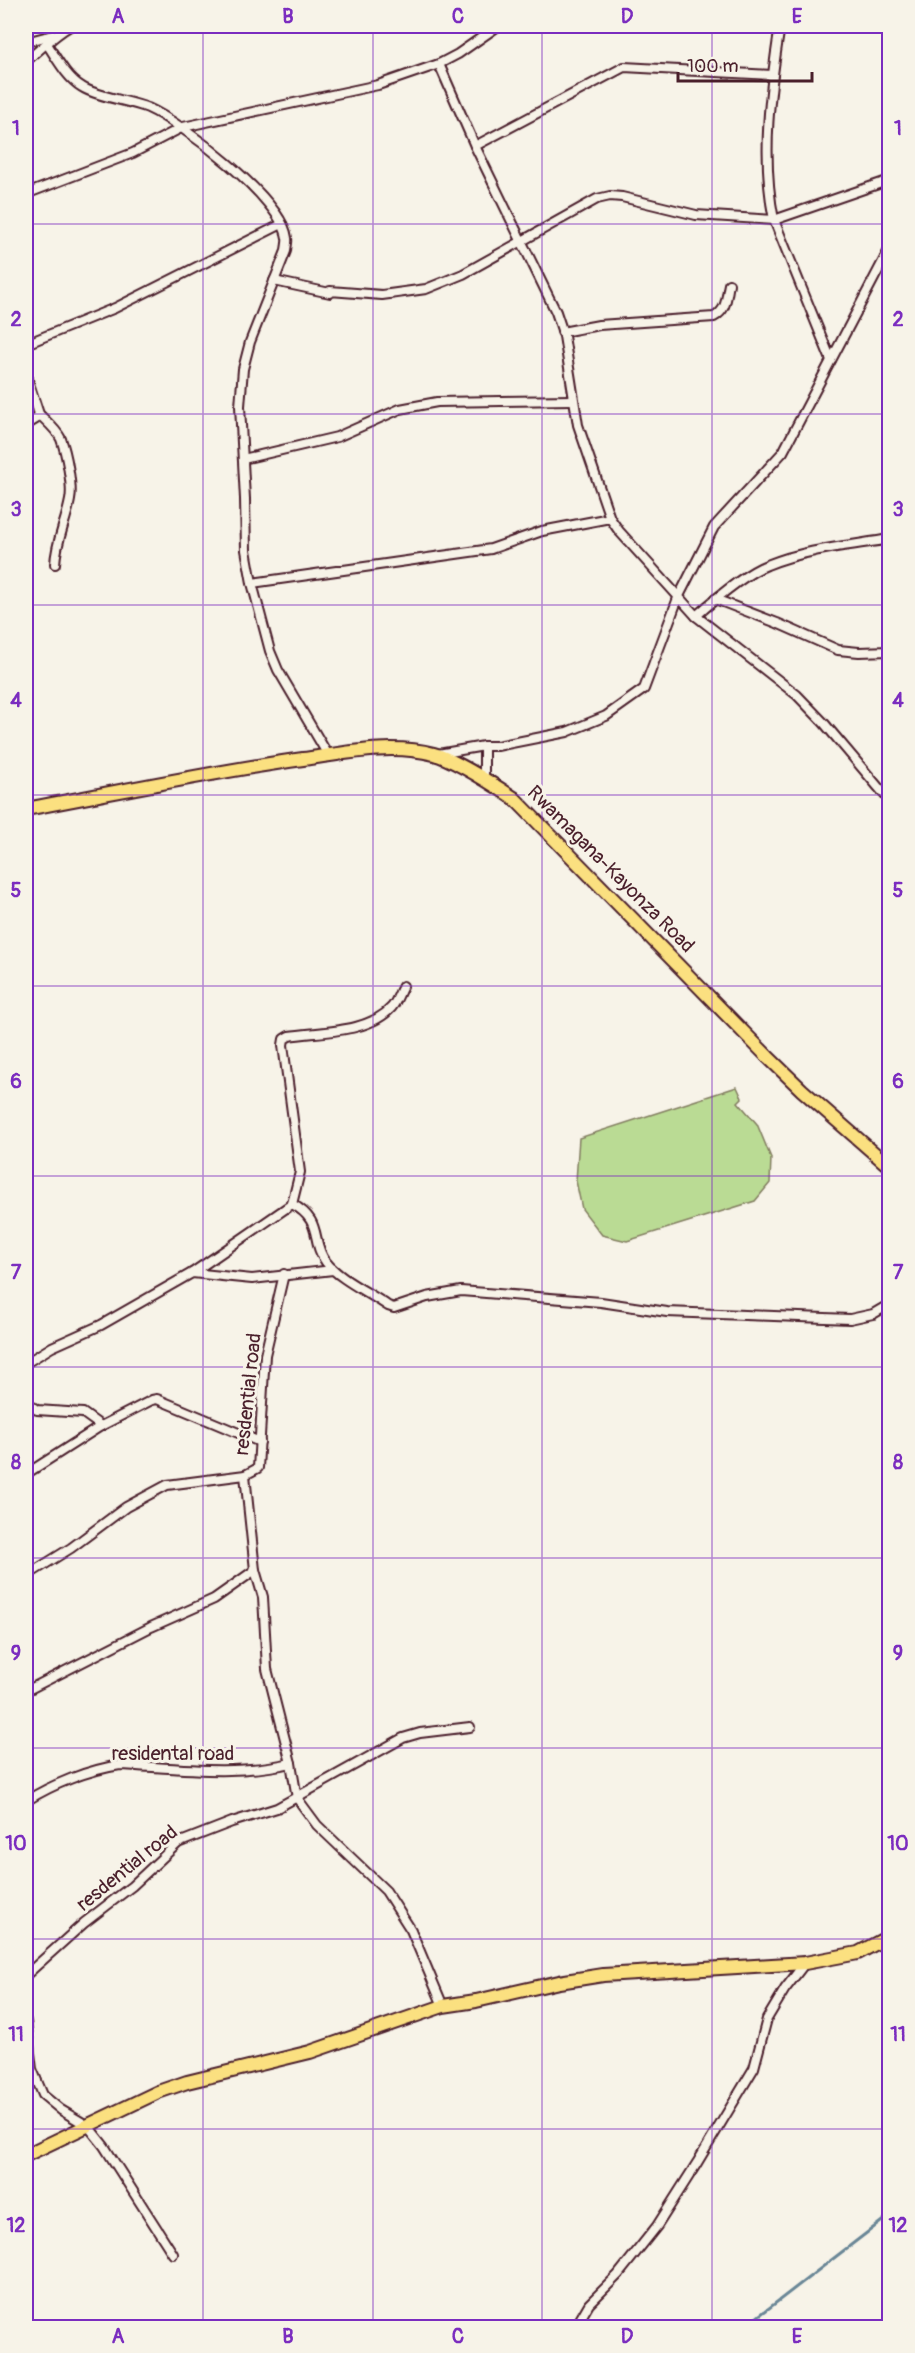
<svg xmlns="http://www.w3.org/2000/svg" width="915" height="2353" viewBox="0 0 915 2353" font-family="Pangolin,sans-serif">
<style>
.pitch{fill:#badb94;stroke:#827d60;stroke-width:1.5}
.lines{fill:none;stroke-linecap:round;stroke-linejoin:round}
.stream{stroke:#698696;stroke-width:3}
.minor-casing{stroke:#4a1f2b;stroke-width:12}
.trunk-casing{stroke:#4a1f2b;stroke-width:16}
.minor{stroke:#f7f3e8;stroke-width:8}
.trunk{stroke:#fbe080;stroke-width:12}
.grid{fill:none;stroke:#7b2cbf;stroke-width:1.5;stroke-opacity:0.55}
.labels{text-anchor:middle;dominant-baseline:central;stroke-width:6;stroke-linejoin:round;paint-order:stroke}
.street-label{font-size:20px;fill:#4a1f2b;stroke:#f7f3e8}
.neatline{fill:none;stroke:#7b2cbf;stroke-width:2}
.grid-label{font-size:20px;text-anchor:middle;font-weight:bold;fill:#7b2cbf}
</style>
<rect width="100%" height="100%" fill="#f7f3e8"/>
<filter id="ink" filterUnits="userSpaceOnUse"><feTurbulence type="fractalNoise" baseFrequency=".0167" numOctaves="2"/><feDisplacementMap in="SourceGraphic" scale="12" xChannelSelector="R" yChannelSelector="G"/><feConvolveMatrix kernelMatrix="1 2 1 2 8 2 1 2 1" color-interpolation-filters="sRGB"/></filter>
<g filter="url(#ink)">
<!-- pitch -->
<path class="pitch" d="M737,1087L742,1098L738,1102L757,1124L771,1158L770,1183L755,1201L627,1241L602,1235L582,1209L576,1181L579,1138Z"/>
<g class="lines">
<!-- stream -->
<path class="stream" d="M743,2328L890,2215"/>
<!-- minor casing -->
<g class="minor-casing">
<g id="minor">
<path d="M780,26C770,89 761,156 774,220L831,360"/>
<path d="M26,42L56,34"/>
<path d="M47,44C57,59 67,78 82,87C95,96 130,101 148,108C182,123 282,199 287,238C288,242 286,247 286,251L250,342L243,369L240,406L245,499L246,550L252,583L270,651L278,670L328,755"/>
<path d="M26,61C41,49 54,35 70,26"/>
<path d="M439,64L475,146L556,312L564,336L578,425L610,518L619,531L696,616L797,695L824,723L890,801"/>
<path d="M475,146L624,67L772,75"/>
<path d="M26,194L133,153L183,127L378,85L439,64L458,54L498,26"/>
<path d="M275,279L274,281L330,293V291L382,295L426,289L463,274L597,199L610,196L622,197L696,215L774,220L890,180"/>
<path d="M562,332L599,325L714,317C727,310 726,298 729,284"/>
<path d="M26,344L115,308L282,224"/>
<path d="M26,374L39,414L36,419L26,425"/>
<path d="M39,414C47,422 56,429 61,439C66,452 73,486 70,500C66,522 56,541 55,564"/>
<path d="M243,459L337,437L400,409L437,402L573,400"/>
<path d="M252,583L491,549L542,531L610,518"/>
<path d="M715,599L777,623L838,650L859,652L890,651"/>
<path d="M696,616C714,600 745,573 767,565C806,549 848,546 890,539"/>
<path d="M438,754L484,746"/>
<path d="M484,779V746H497L567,732L606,716L644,689L678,598L714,527L783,452L890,248"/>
<path d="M403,986C399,993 397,1001 392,1007C369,1033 322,1031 289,1036L284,1039L283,1045L300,1172L292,1204C324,1221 310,1241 326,1262C339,1279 370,1293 388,1306L394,1308L427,1297L461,1291L601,1302L667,1312L850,1319L873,1314L890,1304"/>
<path d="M192,1273L292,1204"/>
<path d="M284,1274L265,1355L258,1468L245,1475L255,1570L263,1597L267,1669L291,1763L297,1798L317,1825L386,1891L411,1930L443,2006"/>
<path d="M26,1363L52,1347L101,1325L192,1273L252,1279L333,1270"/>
<path d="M26,1402L37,1410L83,1413L101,1426"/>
<path d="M26,1474L101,1426L152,1400L157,1399L260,1442"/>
<path d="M26,1576L71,1548L126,1507L167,1485L245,1475"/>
<path d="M26,1691L151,1627L214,1599L255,1570"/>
<path d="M26,1801C53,1784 88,1770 120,1765C177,1768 235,1776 291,1763"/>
<path d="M26,1975L84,1923L132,1886L178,1843L232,1822L277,1808L403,1738L420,1733L470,1727"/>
<path d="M26,2021L32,2069L43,2095L61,2110L88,2126L104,2146L173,2254"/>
<path d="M575,2328L589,2304L618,2275L657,2226L697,2163L754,2068L767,2019L785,1989L805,1963"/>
</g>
</g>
<!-- trunk casing -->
<g class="trunk-casing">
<g id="trunk">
<path d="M26,809C118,792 210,772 303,759C346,753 391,743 434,754C456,760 494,785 514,798L768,1057L802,1090L890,1167"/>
<path d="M26,2155L158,2092L187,2082L310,2052L443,2006L476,2001L559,1982L603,1975L805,1963L858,1953L890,1936"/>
</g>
</g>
<!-- minor -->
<use href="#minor" class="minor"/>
<!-- trunk -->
<use href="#trunk" class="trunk"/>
</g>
</g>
<!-- grid -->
<path class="grid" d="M203,26V2328M373,26V2328M542,26V2328M712,26V2328M26,224H890M26,414H890M26,605H890M26,795H890M26,986H890M26,1176H890M26,1367H890M26,1558H890M26,1748H890M26,1939H890M26,2129H890"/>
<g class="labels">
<!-- street labels -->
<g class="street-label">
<text transform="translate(611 869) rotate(45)">Rwamagana-Kayonza Road</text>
<text transform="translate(248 1394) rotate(-84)">resdential road</text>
<text x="173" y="1753">residental road</text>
<text transform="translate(127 1868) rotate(-39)">resdential road</text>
</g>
</g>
<!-- margin -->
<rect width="915" height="2353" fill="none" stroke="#f7f3e8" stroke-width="66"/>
<!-- scale -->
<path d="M678 72v9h134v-9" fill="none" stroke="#4a1f2b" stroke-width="3"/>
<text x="687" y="72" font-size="18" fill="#4a1f2b" stroke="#f7f3e8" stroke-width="4.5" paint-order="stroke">100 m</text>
<rect x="33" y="33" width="849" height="2287" class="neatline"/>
<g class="grid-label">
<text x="118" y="23">A</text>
<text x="288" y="23">B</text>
<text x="458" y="23">C</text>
<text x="627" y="23">D</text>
<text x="797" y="23">E</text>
<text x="16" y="135">1</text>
<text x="898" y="135">1</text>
<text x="16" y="326">2</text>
<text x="898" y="326">2</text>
<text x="16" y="516">3</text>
<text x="898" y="516">3</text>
<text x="16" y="707">4</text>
<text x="898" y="707">4</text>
<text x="16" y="897">5</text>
<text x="898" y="897">5</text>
<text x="16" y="1088">6</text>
<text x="898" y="1088">6</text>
<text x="16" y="1279">7</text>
<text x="898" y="1279">7</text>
<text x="16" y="1469">8</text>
<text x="898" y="1469">8</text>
<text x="16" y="1660">9</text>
<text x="898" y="1660">9</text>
<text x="16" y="1850">10</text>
<text x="898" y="1850">10</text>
<text x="16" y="2041">11</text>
<text x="898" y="2041">11</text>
<text x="16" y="2232">12</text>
<text x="898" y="2232">12</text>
<text x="118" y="2343">A</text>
<text x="288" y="2343">B</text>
<text x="458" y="2343">C</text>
<text x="627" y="2343">D</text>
<text x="797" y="2343">E</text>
</g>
</svg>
